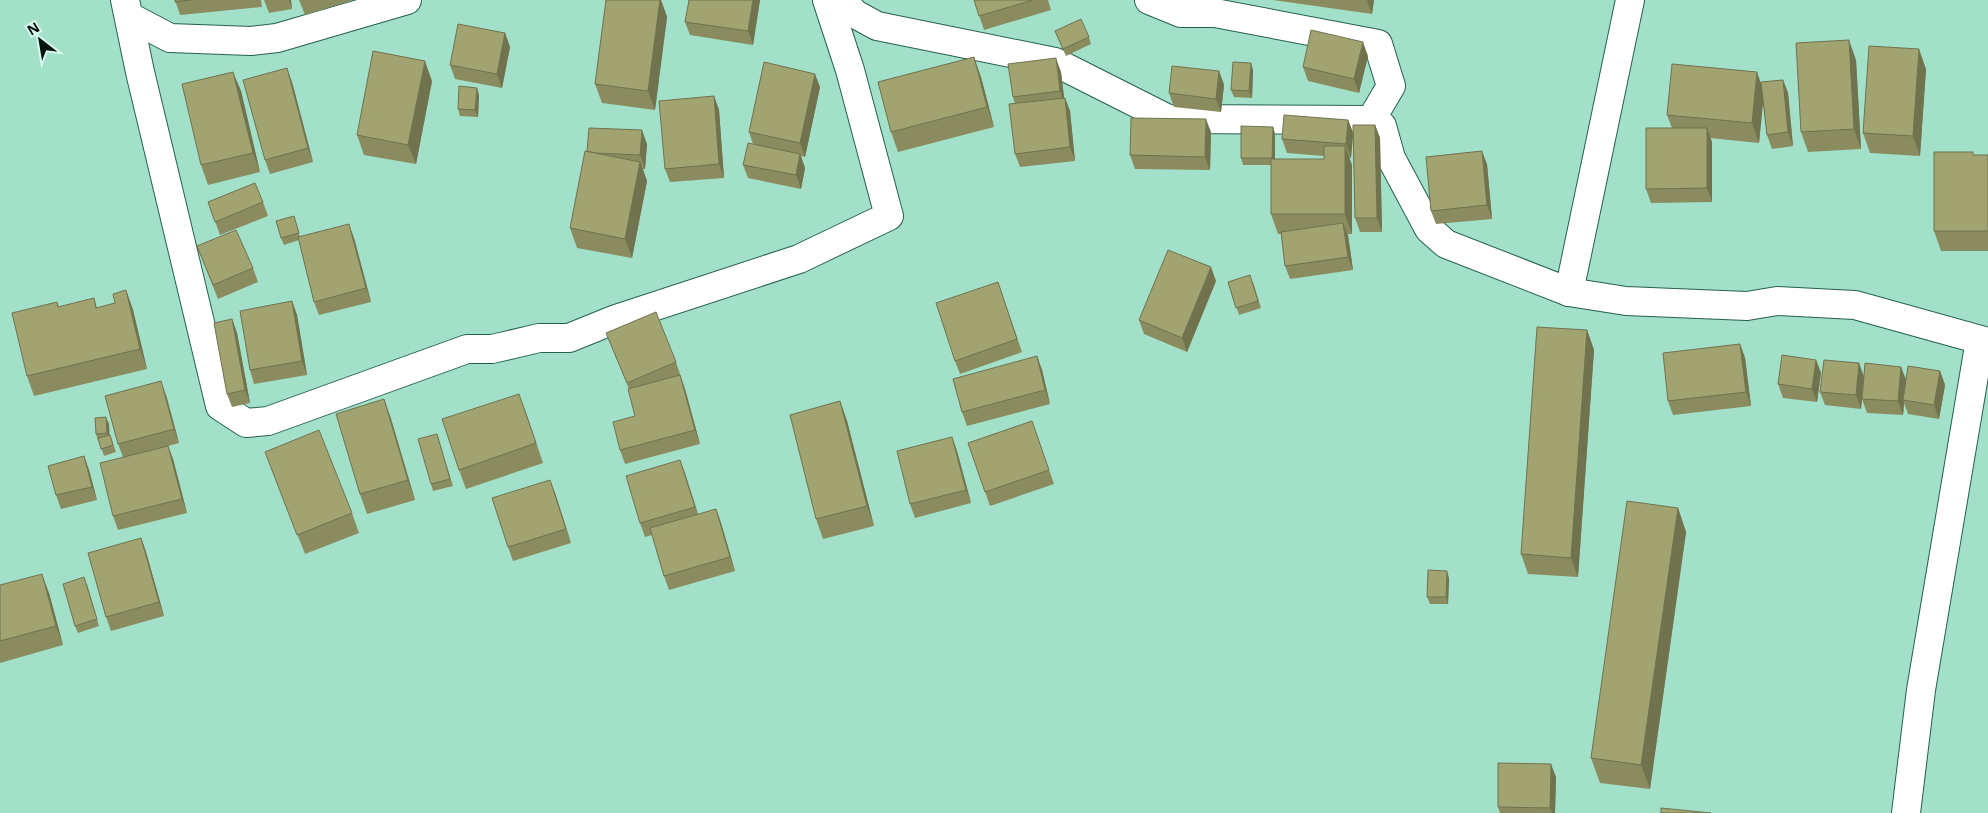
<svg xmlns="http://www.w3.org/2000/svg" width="1988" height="813" viewBox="0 0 1988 813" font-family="'Open Sans',sans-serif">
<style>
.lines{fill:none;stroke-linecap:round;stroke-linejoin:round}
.minor-casing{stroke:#25604d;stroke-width:30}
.minor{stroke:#fff;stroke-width:28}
.wall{fill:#8a8c60}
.shaded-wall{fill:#71724e}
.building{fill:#a1a370;stroke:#71724e}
</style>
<rect width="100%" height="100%" fill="#a3e0c9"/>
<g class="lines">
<!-- minor casing -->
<g class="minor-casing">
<g id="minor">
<path d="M125,0L140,72L220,406L246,423L268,421L467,349H492L539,338H569L616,319L799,259L889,216L850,70L827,0"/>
<path d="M842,0L855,14L877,26L1055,62L1168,119L1371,120L1382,126L1391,158L1429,229L1446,244L1569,292L1626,301L1747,306L1777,301L1855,305L1988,342"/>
<path d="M1149,0L1181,13H1215L1378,44L1391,86L1371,120"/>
<path d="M130,17L170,38L251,41L277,38L407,0"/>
<path d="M1569,292L1630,0"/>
<path d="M1906,813L1921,690L1980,340"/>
</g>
</g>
<!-- minor -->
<use href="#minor" class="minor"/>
</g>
<!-- wall -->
<g class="wall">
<path d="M175,0H261L262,7L180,15Z"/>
<path d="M264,0H291L292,9L269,13Z"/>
<path d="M299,0H353L305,15Z"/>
<path d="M606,0H661L667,17L655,110L602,103L595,84Z"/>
<path d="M689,0H760L753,45L690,35L685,22Z"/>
<path d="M974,0H1048L1051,10L984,30Z"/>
<path d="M1273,0H1374L1372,14Z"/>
<path d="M1055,31L1089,37L1091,44L1066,56Z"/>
<path d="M505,33L510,47L502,88L455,79L450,65Z"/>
<path d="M1368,56L1359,93L1308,81L1303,67Z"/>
<path d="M1856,60L1861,149L1808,152L1801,132Z"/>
<path d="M1926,69L1920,156L1870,153L1863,133Z"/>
<path d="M1253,70L1252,98L1234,97L1231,90Z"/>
<path d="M1219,71L1224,85L1221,112L1174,107L1169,93Z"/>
<path d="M1061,72L1064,98H1065L1070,111L1075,161L1020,167L1015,154V104L1013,97Z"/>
<path d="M981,77L994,127L898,152L891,132Z"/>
<path d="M1783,80L1788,93L1793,146L1772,149L1767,135L1763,102L1759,143L1710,138L1712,142V202L1651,203L1646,189L1672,128L1667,115L1761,84Z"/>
<path d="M432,81L416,164L364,155L357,135Z"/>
<path d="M292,82L313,162L270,174L265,160Z"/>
<path d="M820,87L805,157L801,156L805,168L801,189L748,178L743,165L753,144L749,132Z"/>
<path d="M241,91L260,172L208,185L201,165Z"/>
<path d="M479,95L478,117L460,116L458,109Z"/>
<path d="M714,96L719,110L724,178L670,182L665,169Z"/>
<path d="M1348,120L1353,132L1375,125L1380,138L1382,232H1360L1355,218L1353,136L1351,158H1349L1352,165V234H1348L1353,270L1290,279L1285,266L1281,234H1278L1271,214V165H1243L1241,158L1273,127L1275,134V159H1324V156L1287,153L1282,139Z"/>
<path d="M1211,132L1210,170L1135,169L1130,155Z"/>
<path d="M647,144L645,169H643L647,181L632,258L577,248L570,228L587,151Z"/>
<path d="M1974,155H1988V251H1941L1934,231Z"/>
<path d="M1487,164L1492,219L1436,224L1431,211Z"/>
<path d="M208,202H263L268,216L220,235Z"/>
<path d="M296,223L300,237L354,238L371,302L319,315L314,302L299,240L284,245L281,238Z"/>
<path d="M197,246L253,268L258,282L218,299Z"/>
<path d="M1216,281L1187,352L1144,334L1139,320Z"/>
<path d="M998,282L1022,352L960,374L955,361Z"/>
<path d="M1228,282H1253L1261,308L1239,315Z"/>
<path d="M126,290L133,310L147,369L34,396L27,376L57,302L59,307L94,298L97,308L115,303Z"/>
<path d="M292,301L297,315L307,375L254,384L250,370Z"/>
<path d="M232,319L237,333L250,403L232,407L227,394Z"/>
<path d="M1587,330L1594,350L1578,577L1528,574L1521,554Z"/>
<path d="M606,333L676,362L685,389L700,444L625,464L620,450L635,416L629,389Z"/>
<path d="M1740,344L1745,358L1751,406L1673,415L1668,401Z"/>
<path d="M1037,356L1042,370L1050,404L967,426L962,412Z"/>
<path d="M1816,360L1821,373L1817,402L1783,398L1778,384Z"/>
<path d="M1859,363L1864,377L1861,409L1825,405L1820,392Z"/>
<path d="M1901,367L1906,380L1940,371L1945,385L1939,419L1908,414L1904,403L1903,415L1867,413L1862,399Z"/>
<path d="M166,395L179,443L168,446L173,459L187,513L118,530L113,516L123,457L118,444Z"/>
<path d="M384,399L391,419L415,500L367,514L360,494Z"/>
<path d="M840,401L847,421L874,526L823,539L816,519Z"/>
<path d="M526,413L543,463L466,489L459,470Z"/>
<path d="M1032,421L1054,484L990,506L968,443Z"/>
<path d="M109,424V435H110L116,452L104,456L99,441H98L96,434Z"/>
<path d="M437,434L453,486L433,491L431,484Z"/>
<path d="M952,437L957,451L971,503L915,518L910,504Z"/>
<path d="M265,452L352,513L359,533L305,554Z"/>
<path d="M84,456L89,470L97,500L61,509L56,495Z"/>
<path d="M680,460L698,515L716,509L721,523L735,571L669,590L664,576L652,535L645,537L640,523Z"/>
<path d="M555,493L571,543L513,561L508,547Z"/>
<path d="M1678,508L1686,532L1650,789L1600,783L1591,758Z"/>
<path d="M141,538L146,552L164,616L111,631L106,617Z"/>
<path d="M1449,578L1448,604H1430L1427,597Z"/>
<path d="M87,584L99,626L78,633L75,626Z"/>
<path d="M0,585L49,593L63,645L0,663Z"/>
<path d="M1556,777L1555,813H1500L1498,807Z"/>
</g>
<!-- shaded-wall -->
<g class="shaded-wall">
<path d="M289,0H291L292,9Z"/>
<path d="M660,0H661L667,17L655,110L648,91Z"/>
<path d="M753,0H760L753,45L748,31Z"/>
<path d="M1367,0H1374L1372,14Z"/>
<path d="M505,33L510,47L502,88L497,74Z"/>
<path d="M1849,40L1856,60L1861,149L1854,129Z"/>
<path d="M1363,42L1368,56L1359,93L1354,79Z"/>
<path d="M1919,49L1926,69L1920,156L1913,136Z"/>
<path d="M974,57L981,77L994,127L987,107Z"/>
<path d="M1056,58L1061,72L1065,105L1060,91Z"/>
<path d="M425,61L432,81L416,164L408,145Z"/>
<path d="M1251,63L1253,70L1252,98L1249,91Z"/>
<path d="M287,68L292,82L313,162L308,148Z"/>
<path d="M1219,71L1224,85L1221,112L1216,99Z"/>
<path d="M233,72L241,91L260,172L253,153Z"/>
<path d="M1757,72L1764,92L1759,143L1752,123Z"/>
<path d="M815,74L820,87L805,157L800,143Z"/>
<path d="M1783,80L1788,93L1793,146L1788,132Z"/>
<path d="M477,88L479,95L478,117L475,110Z"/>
<path d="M714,96L719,110L724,178L719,164Z"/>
<path d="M1065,98L1070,111L1075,161L1070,147Z"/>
<path d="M1206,119L1211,132L1210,170L1205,157Z"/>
<path d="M1348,120L1353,133L1351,158L1346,144Z"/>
<path d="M1375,125L1380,138L1382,232L1377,218Z"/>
<path d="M1273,127L1275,134V165L1272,158Z"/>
<path d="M1707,128L1712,142V202L1707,188Z"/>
<path d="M642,130L647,144L645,169L640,155Z"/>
<path d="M1345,146L1352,165V234L1345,214Z"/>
<path d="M1482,151L1487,164L1492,219L1487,205Z"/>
<path d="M800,154L805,168L801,189L796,175Z"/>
<path d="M640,162L647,181L632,258L625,239Z"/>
<path d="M1343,223L1348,236L1353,270L1348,257Z"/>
<path d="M349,224L354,238L371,302L366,288Z"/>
<path d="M1211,267L1216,281L1187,352L1182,338Z"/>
<path d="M126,290L133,310L147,369L140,349Z"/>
<path d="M292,301L297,315L307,375L302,361Z"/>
<path d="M232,319L237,333L250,403L245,390Z"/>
<path d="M1587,330L1594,350L1578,577L1571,558Z"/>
<path d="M1740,344L1745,358L1751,406L1746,392Z"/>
<path d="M1037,356L1042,370L1050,404L1045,390Z"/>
<path d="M1816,360L1821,373L1817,402L1812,389Z"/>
<path d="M1859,363L1864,377L1861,409L1856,395Z"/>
<path d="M1901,367L1906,380L1903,400L1904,403L1903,415L1898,401Z"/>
<path d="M1940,371L1945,385L1939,419L1934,405Z"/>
<path d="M680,375L685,389L700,444L695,430Z"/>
<path d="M161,381L166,395L179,443L174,429Z"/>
<path d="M519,394L526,413L543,463L536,443Z"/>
<path d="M384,399L391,419L415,500L408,480Z"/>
<path d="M840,401L847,421L874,526L867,506Z"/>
<path d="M106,417L109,424L110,440L107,433Z"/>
<path d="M952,437L957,451L971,503L966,490Z"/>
<path d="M168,446L173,459L187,513L182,499Z"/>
<path d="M84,456L89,470L97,500L92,487Z"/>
<path d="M680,460L685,473L700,520L695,507Z"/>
<path d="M550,480L555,493L571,543L566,529Z"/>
<path d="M1678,508L1686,532L1650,789L1641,765Z"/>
<path d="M716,509L721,523L735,571L730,557Z"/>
<path d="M141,538L146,552L164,616L159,602Z"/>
<path d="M1447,571L1449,578L1448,604L1446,597Z"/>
<path d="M42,574L49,593L63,645L56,626Z"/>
<path d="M1551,764L1556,777L1555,813H1552L1550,808Z"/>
</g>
<!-- building -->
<g class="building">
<path d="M175,0H191L175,2Z"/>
<path d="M606,0H660L648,91L595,84Z"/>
<path d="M689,0H753L748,31L685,22Z"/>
<path d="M974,0H1033L979,16Z"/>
<path d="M1081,19L1089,37L1063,49L1055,31Z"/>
<path d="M458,24L505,33L497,74L450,65Z"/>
<path d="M1311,30L1363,42L1354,79L1303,67Z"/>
<path d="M1849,40L1854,129L1801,132L1796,43Z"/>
<path d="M1869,46L1919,49L1913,136L1863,133Z"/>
<path d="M373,51L425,61L408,145L357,135Z"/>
<path d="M974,57L987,107L891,132L878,82Z"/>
<path d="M1056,58L1060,91L1013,97L1008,64Z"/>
<path d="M764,62L815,74L800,143L749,132Z"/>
<path d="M1233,62L1251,63L1249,91L1231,90Z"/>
<path d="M1672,64L1757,72L1752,123L1667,115Z"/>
<path d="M1172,66L1219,71L1216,99L1169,93Z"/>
<path d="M287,68L308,148L265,160L243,80Z"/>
<path d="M233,72L253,153L201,165L182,84Z"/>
<path d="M1783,80L1788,132L1767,135L1761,82Z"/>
<path d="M459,86L477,88L475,110L458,109Z"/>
<path d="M714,96L719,164L665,169L659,101Z"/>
<path d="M1065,98L1070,147L1015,154L1009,104Z"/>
<path d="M1284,115L1348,120L1346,144L1282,139Z"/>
<path d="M1131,118L1206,119L1205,157L1130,155Z"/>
<path d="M1353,125H1375L1377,218H1355Z"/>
<path d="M1241,126L1273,127L1272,158H1241Z"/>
<path d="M589,128L642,130L640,155L595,153L587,151Z"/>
<path d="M1646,128H1707V188L1646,189Z"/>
<path d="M748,143L800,154L796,175L743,165Z"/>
<path d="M1324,146H1345V214H1271V159H1324Z"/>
<path d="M585,151L640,162L625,239L570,228Z"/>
<path d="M1482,151L1487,205L1431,211L1426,157Z"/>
<path d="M1934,152H1973V155H1988V231H1934Z"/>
<path d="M255,183L263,202L215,222L208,202Z"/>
<path d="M294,216L299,233L281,238L276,221Z"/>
<path d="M1343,223L1348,257L1285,266L1281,232Z"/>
<path d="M349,224L366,288L314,302L298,237Z"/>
<path d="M236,230L253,268L213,285L197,246Z"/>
<path d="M1168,250L1211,267L1182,338L1139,320Z"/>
<path d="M1250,275L1258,301L1236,308L1228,282Z"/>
<path d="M998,282L1017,339L955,361L936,303Z"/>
<path d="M126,290L140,349L27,376L12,313L57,302L58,307L94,298L96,308L115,303L113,294Z"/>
<path d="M292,301L302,361L250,370L240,311Z"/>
<path d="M656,312L676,362L627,383L606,333Z"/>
<path d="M232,319L245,390L227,394L214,323Z"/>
<path d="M1537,327L1587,330L1571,558L1521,554Z"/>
<path d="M1740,344L1746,392L1668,401L1663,353Z"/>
<path d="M1782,355L1816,360L1812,389L1778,384Z"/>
<path d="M1037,356L1045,390L962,412L953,379Z"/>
<path d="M1824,360L1859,363L1856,395L1820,392Z"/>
<path d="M1865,363L1901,367L1898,401L1862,399Z"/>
<path d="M1908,366L1940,371L1934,405L1903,400Z"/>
<path d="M680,375L695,430L620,450L613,422L635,416L628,389Z"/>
<path d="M161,381L174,429L118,444L105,396Z"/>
<path d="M519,394L536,443L459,470L442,419Z"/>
<path d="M384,399L408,480L360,494L336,414Z"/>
<path d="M840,401L867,506L816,519L790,415Z"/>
<path d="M106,417L107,433L96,434L95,418Z"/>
<path d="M1032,421L1049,470L985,492L968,443Z"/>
<path d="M319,430L352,513L297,535L265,452Z"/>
<path d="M437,434L450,479L431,484L418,439Z"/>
<path d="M110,435L113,445L101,449L98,438Z"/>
<path d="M952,437L966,490L910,504L897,451Z"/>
<path d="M168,446L182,499L113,516L100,463Z"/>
<path d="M84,456L92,487L56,495L48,466Z"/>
<path d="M680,460L695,507L640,523L626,476Z"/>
<path d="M550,480L566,529L508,547L492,498Z"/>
<path d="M1627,501L1678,508L1641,765L1591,758Z"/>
<path d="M716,509L730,557L664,576L650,528Z"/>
<path d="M141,538L159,602L106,617L88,553Z"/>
<path d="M1428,570L1447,571L1446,597H1427Z"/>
<path d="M42,574L56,626L0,641V585Z"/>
<path d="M84,577L97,619L75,626L63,584Z"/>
<path d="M1498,763L1551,764L1550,808L1498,807Z"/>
<path d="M1661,808L1711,813H1661Z"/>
</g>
<!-- north arrow -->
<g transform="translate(40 40) rotate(329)" stroke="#dcf9ed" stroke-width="4" paint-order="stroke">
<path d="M0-4L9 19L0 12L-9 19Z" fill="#00150e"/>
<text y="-8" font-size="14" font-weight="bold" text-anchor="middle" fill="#00150e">N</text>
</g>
</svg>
